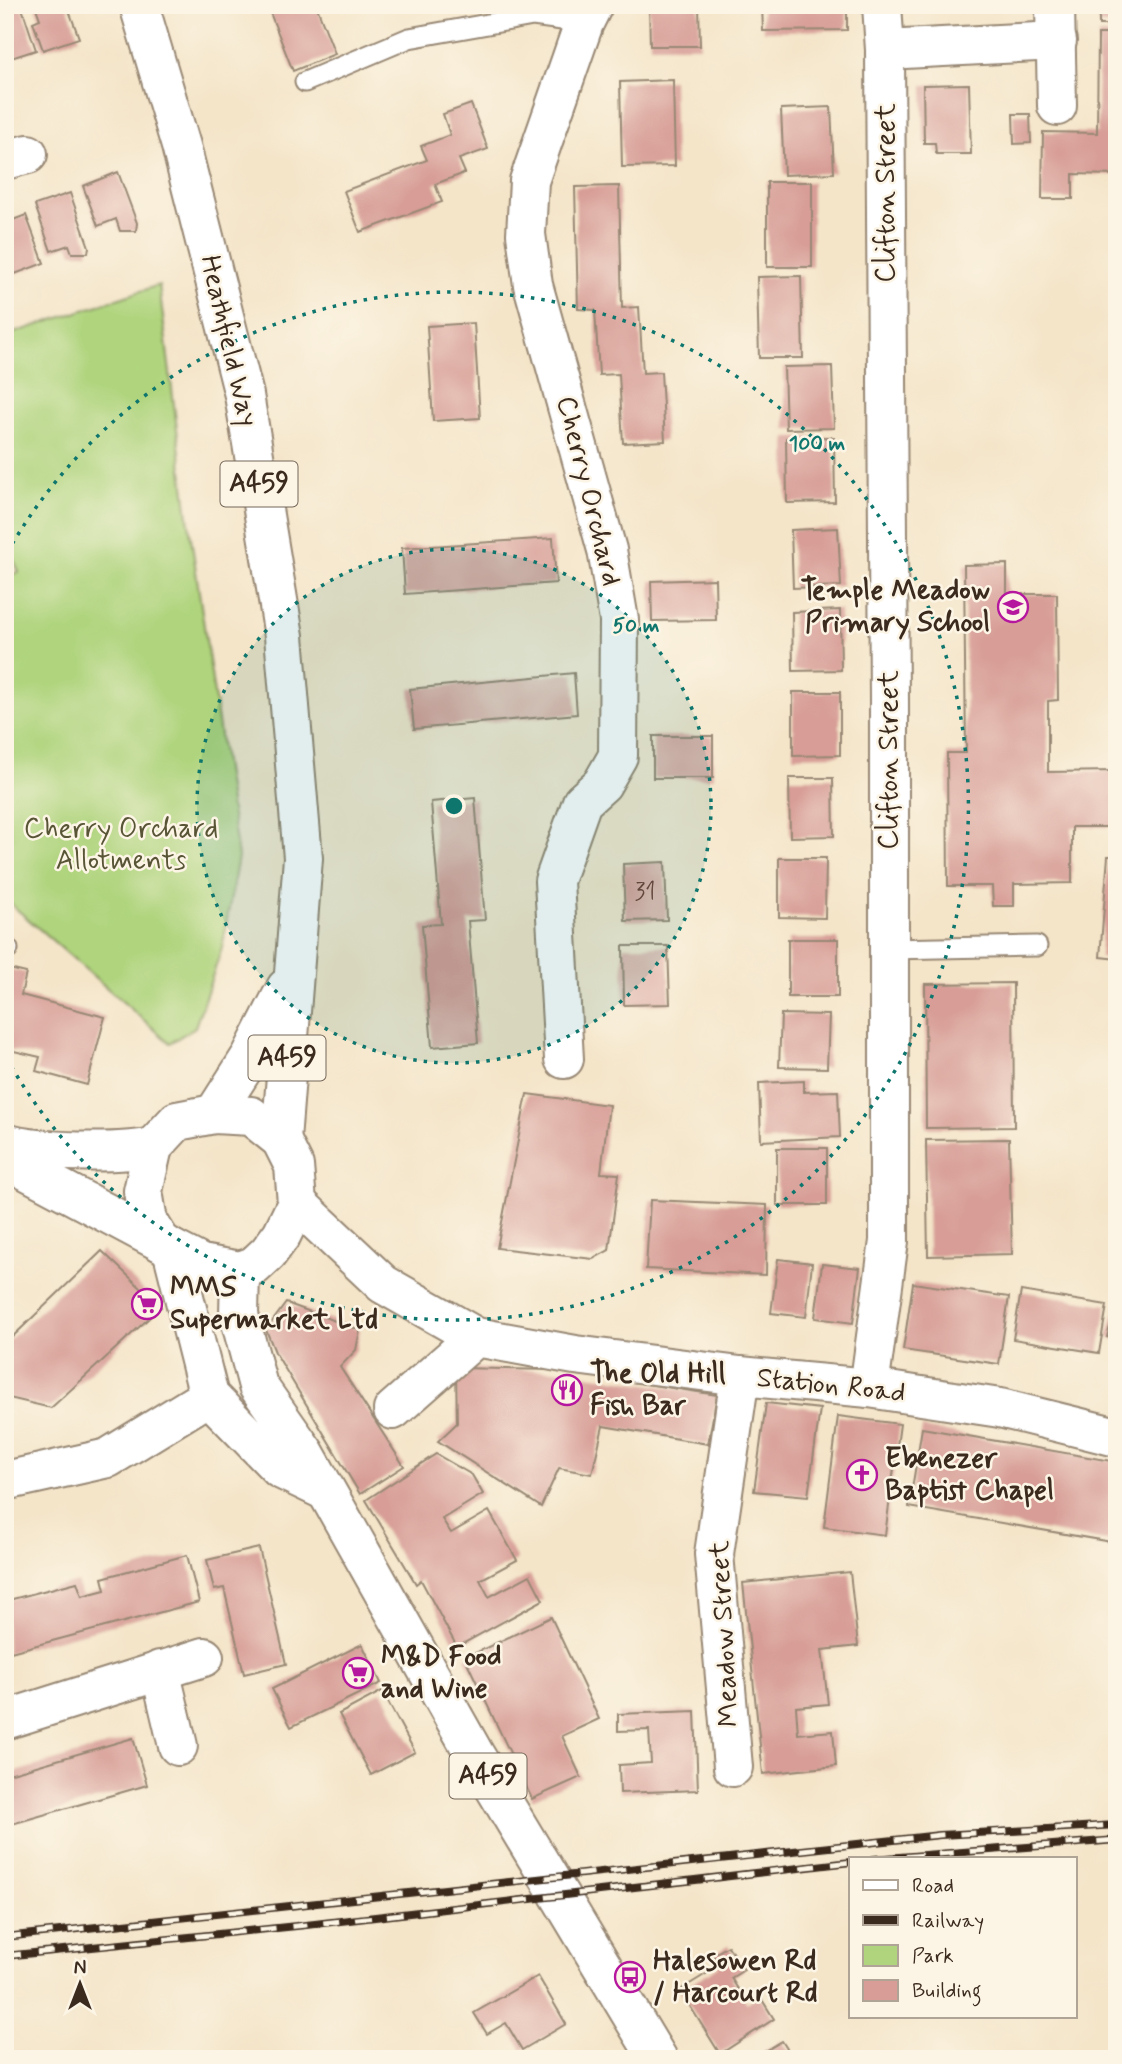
<svg xmlns="http://www.w3.org/2000/svg" width="1122" height="2064" viewBox="0 0 1122 2064" font-family="Mynerve,sans-serif">
<style>
.green{fill:#afd47d;stroke:#757f4e;stroke-width:2}
.building{fill:#d79d96}
.lines{fill:none;stroke-linecap:round;stroke-linejoin:round}
.service-casing{stroke:#988874;stroke-width:23}
.minor-casing{stroke:#988874;stroke-width:42}
.tertiary-casing{stroke:#988874;stroke-width:42}
.primary-casing{stroke:#988874;stroke-width:42}
.service{stroke:#fff;stroke-width:19}
.minor{stroke:#fff;stroke-width:38}
.tertiary{stroke:#fff;stroke-width:38}
.primary{stroke:#fff;stroke-width:38}
.rail-casing{stroke:#3b2a1e;stroke-width:8}
.rail{stroke:#fcf5e5;stroke-width:5;stroke-dasharray:16;stroke-linecap:butt}
.ring{fill:none;stroke:#0f766e;stroke-width:3.5;stroke-dasharray:3.5 7}
.labels{text-anchor:middle;dominant-baseline:central;stroke-width:5;stroke-linejoin:round;paint-order:stroke}
.number-label{font-size:24px;fill:#62473c}
.shield{fill:#fcf5e5;stroke:#75675a;stroke-width:2}
.shield-label{font-size:26px;font-weight:bold;fill:#3b2a1e}
.street-label{font-size:28px;fill:#3b2a1e;stroke:#fcf5e5}
.poi-label{font-size:28px;font-weight:bold;fill:#3b2a1e;stroke:#fcf5e5;text-anchor:start}
.park-label{font-size:28px;fill:#585436;stroke:#fcf5e5}
.centre{fill:#0f766e;stroke:#fcf5e5;stroke-width:3.5}
.ring-label{font-size:21px;text-anchor:middle;font-weight:bold;fill:#0f766e;stroke:#fcf5e5;stroke-width:5;stroke-linejoin:round;paint-order:stroke}
</style>
<rect width="100%" height="100%" fill="#fcf5e5"/>
<filter id="ink" filterUnits="userSpaceOnUse"><feTurbulence type="fractalNoise" baseFrequency=".0143" numOctaves="2"/><feDisplacementMap in="SourceGraphic" scale="14" xChannelSelector="R" yChannelSelector="G"/><feConvolveMatrix kernelMatrix="1 2 1 2 8 2 1 2 1" color-interpolation-filters="sRGB"/></filter>
<filter id="wash" filterUnits="userSpaceOnUse"><feTurbulence type="fractalNoise" baseFrequency=".00686" numOctaves="4" result="noise"/><feDisplacementMap in="SourceGraphic" scale="28" xChannelSelector="R" yChannelSelector="G"/><feGaussianBlur stdDeviation="1.57" result="paint"/><feColorMatrix in="noise" values="0 0 0 0 0 0 0 0 0 0 0 0 0 0 0 0 0 1.4 0 .05"/><feComposite in="paint" operator="in"/></filter>
<g filter="url(#wash)">
<rect width="100%" height="100%" fill="#f4e5c9"/>
<!-- green -->
<path class="green" d="M159,285L188,517L238,857L222,948L195,1027L170,1043L5,899V577L19,572L5,541V336Z"/>
<g id="blocks">
<!-- building -->
<g class="building">
<path d="M35,5H67L79,38L43,50L33,22L40,19Z"/>
<path d="M267,5H316L335,54L293,71Z"/>
<path d="M649,5H699L700,46H650Z"/>
<path d="M762,5H847V30L763,31Z"/>
<rect x="1099" y="5" width="18" height="20"/>
<path d="M22,8L36,50L5,60V14Z"/>
<path d="M1098,34H1117V175L1073,174V199H1042L1043,132L1097,133Z"/>
<path d="M673,80L675,166L622,167L620,82Z"/>
<path d="M969,84L971,154H936L935,143H924L923,85Z"/>
<path d="M471,104L488,149L459,159L465,173L435,184L442,202L360,232L344,191L427,160L421,146L450,135L443,114Z"/>
<path d="M831,107L834,173L784,175L781,109Z"/>
<path d="M1013,114H1030L1031,143L1014,144Z"/>
<path d="M118,172L137,223L136,231H120L116,219L98,226L83,186Z"/>
<rect x="767" y="182" width="45" height="85"/>
<path d="M619,186L622,308L639,307L643,373L661,372L665,441L623,443L619,374L599,375L595,310L578,309L575,187Z"/>
<path d="M70,193L89,247L88,253H72L69,245L51,251L35,205Z"/>
<path d="M26,215L44,263L15,274L12,264L5,266V223Z"/>
<path d="M801,276L803,358H759L757,277Z"/>
<path d="M474,323L480,418L433,421L427,326Z"/>
<path d="M832,366L834,428L786,429L784,367Z"/>
<path d="M834,437L835,502L787,503L786,438Z"/>
<path d="M838,528L841,586L793,588L791,530Z"/>
<path d="M553,538L556,583L405,594L402,548Z"/>
<path d="M1007,564V594H1057L1058,700L1048,701V772L1117,771V827H1072V883L1014,884V906H993L992,886H948L947,753H966L964,565Z"/>
<path d="M715,579L716,620L652,621L651,581Z"/>
<path d="M840,610L841,670L793,671L792,612Z"/>
<path d="M574,673L577,714L414,729L410,689Z"/>
<path d="M793,692H840V755L793,756Z"/>
<rect x="653" y="736" width="60" height="42"/>
<path d="M789,778H833L834,836L790,837Z"/>
<path d="M475,798L485,920L468,921L478,1043L432,1047L422,925L441,924L431,802Z"/>
<path d="M1108,856H1117V959L1100,957Z"/>
<path d="M779,858H826L825,918L779,917Z"/>
<path d="M665,862L667,920L625,921L623,864Z"/>
<rect x="788" y="939" width="50" height="58"/>
<path d="M623,946H668L670,1004L624,1005Z"/>
<path d="M5,968L26,973L21,995L105,1017L87,1085L36,1071L40,1057L5,1049Z"/>
<path d="M1013,983L1014,1127L926,1128L925,984Z"/>
<path d="M781,1014L829,1015L827,1068L779,1067Z"/>
<path d="M804,1081V1092L838,1091L840,1137L761,1141L759,1083Z"/>
<path d="M527,1094L609,1105L601,1173L619,1174L609,1250L593,1259L497,1248Z"/>
<path d="M1009,1139L1012,1254L928,1256L926,1140Z"/>
<rect x="777" y="1148" width="50" height="57"/>
<path d="M650,1200L767,1205L766,1275L646,1269Z"/>
<path d="M102,1251L161,1307L51,1408L5,1397V1344Z"/>
<path d="M778,1259L812,1263L806,1317L771,1313Z"/>
<path d="M822,1264L860,1268L853,1323L815,1318Z"/>
<path d="M913,1283L1009,1297L999,1364L903,1350Z"/>
<path d="M1021,1291L1107,1305L1099,1353L1013,1339Z"/>
<path d="M286,1303L360,1330L356,1350L340,1367L404,1466L360,1494L275,1352L266,1330Z"/>
<path d="M1116,1306H1117V1340L1107,1337Z"/>
<path d="M456,1368L556,1370L717,1395L708,1444L603,1426L592,1474L559,1468L541,1507L438,1441L457,1423Z"/>
<path d="M766,1403L820,1409L808,1496L754,1491Z"/>
<path d="M838,1416L900,1424L885,1535L824,1527Z"/>
<path d="M922,1428L1117,1462V1543L909,1507Z"/>
<path d="M436,1454L472,1475L483,1494L442,1519L451,1533L489,1511L517,1560L480,1580L489,1597L530,1575L543,1600L457,1647L421,1580L416,1584L366,1500Z"/>
<path d="M259,1548L286,1664L244,1674L224,1588L214,1590L207,1560Z"/>
<path d="M187,1555L199,1602L7,1653L5,1601L77,1582L82,1596L105,1590L102,1578Z"/>
<path d="M850,1572L858,1646L822,1650L828,1704L796,1707L798,1734L833,1731L836,1766L763,1774L743,1583Z"/>
<path d="M551,1617L599,1719L562,1736L581,1777L532,1799L465,1658Z"/>
<path d="M362,1644L381,1683L291,1727L272,1689Z"/>
<path d="M382,1691L415,1752L371,1775L339,1714Z"/>
<path d="M695,1711L698,1790L620,1793L619,1765L651,1763L649,1730L618,1731V1714Z"/>
<path d="M133,1738L147,1785L5,1826V1775Z"/>
<path d="M728,1946L744,1970L731,1978L747,2003L759,1995L774,2019L720,2054L680,1990L719,1966L713,1955Z"/>
<path d="M538,1976L566,2024L522,2050L506,2023L487,2034L474,2013Z"/>
<path d="M782,2041L793,2058L800,2054L803,2059H752Z"/>
</g>
</g>
</g>
<g filter="url(#ink)">
<use href="#blocks" fill-opacity="0" stroke="#988874" stroke-width="2"/>
<g class="lines">
<!-- service casing -->
<g class="service-casing">
<g id="service">
<path d="M305,82L409,38L533,16L584,23"/>
<path d="M5,948L8,949"/>
<path d="M889,949L1037,946"/>
</g>
</g>
<!-- minor casing -->
<g class="minor-casing">
<g id="minor">
<path d="M1055,5L1057,106"/>
<path d="M885,50L1057,41"/>
<path d="M5,160L28,154"/>
<path d="M564,1059L554,881L582,802L602,784L618,756L619,620L607,550L533,285L526,234L529,181L584,23L593,5"/>
<path d="M869,1388L889,1241V702L885,50L882,5"/>
<path d="M393,1410L476,1337"/>
<path d="M160,1670L178,1746"/>
<path d="M5,1720L204,1657"/>
<path d="M733,1767L714,1554L740,1376"/>
</g>
</g>
<!-- tertiary casing -->
<g class="tertiary-casing">
<g id="tertiary">
<path d="M5,1143C38,1153 119,1154 153,1147"/>
<path d="M5,1159L161,1242"/>
<path d="M297,1203L383,1284L476,1337L575,1355L740,1376L869,1388L1000,1408L1117,1437"/>
<path d="M5,1481L108,1458L209,1396"/>
</g>
</g>
<!-- primary casing -->
<g class="primary-casing">
<g id="primary">
<path d="M139,5L181,146L244,395L284,636L303,858L281,1140"/>
<path d="M214,1114L251,1116L281,1140L294,1166L297,1203L282,1234L268,1253L254,1266L240,1271L201,1264L172,1249L161,1242L148,1221L143,1191L153,1147L177,1121Z"/>
<path d="M214,1114L251,1056L286,988"/>
<path d="M172,1249L209,1396L280,1469L324,1490"/>
<path d="M240,1271L239,1315L258,1386L305,1453L475,1755L658,2059"/>
</g>
</g>
<!-- service -->
<use href="#service" class="service"/>
<!-- minor -->
<use href="#minor" class="minor"/>
<!-- tertiary -->
<use href="#tertiary" class="tertiary"/>
<!-- primary -->
<use href="#primary" class="primary"/>
<!-- rail casing -->
<g class="rail-casing">
<g id="rail">
<path d="M874,1859L1117,1840"/>
<path d="M5,1937L940,1835L1117,1825"/>
<path d="M5,1956L306,1925L851,1862"/>
</g>
</g>
<!-- rail -->
<use href="#rail" class="rail"/>
</g>
</g>
<!-- distance rings -->
<circle cx="454" cy="806" r="257" fill="#0f766e" fill-opacity=".12"/>
<g class="ring">
<circle cx="454" cy="806" r="257"/>
<path d="M7 553A514 514 0 1 1 7 1059"/>
</g>
<!-- icons -->
<defs>
<g id="school-ring" transform="scale(1.575)"><circle r="9.5" fill="#fcf5e5" stroke="#b5179e" stroke-width="1.5"/><path d="M0-5L7-2L0 1L-7-2ZM-4 1L0 2.5L4 1V4Q0 6-4 4Z" fill="#b5179e"/></g>
<g id="supermarket-ring" transform="scale(1.575)"><circle r="9.5" fill="#fcf5e5" stroke="#b5179e" stroke-width="1.5"/><path d="M-6-5.5h2.5l.6 2H6L4.5 2H-2.5L-4.4-4H-6ZM-1.5 3.2a1.3 1.3 0 1 0 .1 0ZM3 3.2a1.3 1.3 0 1 0 .1 0Z" fill="#b5179e"/></g>
<g id="restaurant-ring" transform="scale(1.575)"><circle r="9.5" fill="#fcf5e5" stroke="#b5179e" stroke-width="1.5"/><path d="M-5-6h1v4h1v-4h1v4h1v-4h1v5L-1.5 .5V6h-2V.5L-5-1ZM5-6V6H3V1.5H1.5Q1.5-4 5-6Z" fill="#b5179e"/></g>
<g id="church-ring" transform="scale(1.575)"><circle r="9.5" fill="#fcf5e5" stroke="#b5179e" stroke-width="1.5"/><path d="M-1.2-6h2.4v3.5h3.3v2.4h-3.3V6h-2.4V-.1h-3.3v-2.4h3.3Z" fill="#b5179e"/></g>
<g id="bus-ring" transform="scale(1.575)"><circle r="9.5" fill="#fcf5e5" stroke="#b5179e" stroke-width="1.5"/><path d="M-5-6H5V4H4V6H2V4H-2V6H-4V4H-5ZM-3.5-4V0h7V-4ZM-3.5 1.2v1.5H-2V1.2ZM2 1.2v1.5H3.5V1.2Z" fill="#b5179e"/></g>
</defs>
<g fill-rule="evenodd">
<use href="#school-ring" x="1013" y="607"/>
<use href="#supermarket-ring" x="147" y="1304"/>
<use href="#restaurant-ring" x="567" y="1390"/>
<use href="#church-ring" x="862" y="1475"/>
<use href="#supermarket-ring" x="358" y="1673"/>
<use href="#bus-ring" x="630" y="1977"/>
</g>
<g class="labels">
<!-- number labels -->
<g class="number-label">
<text x="645" y="892">31</text>
</g>
<!-- shield labels -->
<g class="shield">
<rect x="220.5" y="461.5" width="77" height="45" rx="5"/>
<rect x="248.5" y="1035.5" width="77" height="45" rx="5"/>
<rect x="449.5" y="1753.5" width="77" height="45" rx="5"/>
</g>
<g class="shield-label">
<text x="259" y="484">A459</text>
<text x="287" y="1058">A459</text>
<text x="488" y="1776">A459</text>
</g>
<!-- street labels -->
<g class="street-label">
<text transform="translate(886 193) rotate(-90)">Clifton Street</text>
<text transform="translate(228 341) rotate(77)">Heathfield Way</text>
<text transform="translate(588 491) rotate(76)">Cherry Orchard</text>
<text transform="translate(889 760) rotate(-90)">Clifton Street</text>
<text transform="translate(831 1386) rotate(6)">Station Road</text>
<text transform="translate(725 1634) rotate(-93)">Meadow Street</text>
</g>
<!-- poi labels -->
<g class="poi-label">
<text x="990" y="591" text-anchor="end">Temple Meadow<tspan x="990" dy="32">Primary School</tspan></text>
<text x="170" y="1288">MMS<tspan x="170" dy="32">Supermarket Ltd</tspan></text>
<text x="590" y="1374">The Old Hill<tspan x="590" dy="32">Fish Bar</tspan></text>
<text x="885" y="1459">Ebenezer<tspan x="885" dy="32">Baptist Chapel</tspan></text>
<text x="381" y="1657">M&amp;D Food<tspan x="381" dy="32">and Wine</tspan></text>
<text x="653" y="1961">Halesowen Rd<tspan x="653" dy="32">/ Harcourt Rd</tspan></text>
</g>
<!-- park labels -->
<g class="park-label">
<text x="121" y="829">Cherry Orchard<tspan x="121" dy="32">Allotments</tspan></text>
</g>
</g>
<circle cx="454" cy="806" r="10" class="centre"/>
<g class="ring-label">
<text x="817" y="450">100 m</text>
<text x="636" y="632">50 m</text>
</g>
<!-- margin -->
<rect width="1122" height="2064" fill="none" stroke="#fcf5e5" stroke-width="28"/>
<!-- legend -->
<rect x="849" y="1857" width="228" height="161" fill="#fcf5e5" stroke="#afa495" stroke-width="2"/>
<rect x="863" y="1880" width="35" height="10" fill="#ffffff" stroke="#afa495" stroke-width="2"/>
<text x="912" y="1892" font-size="21" fill="#3b2a1e">Road</text>
<rect x="863" y="1915" width="35" height="10" fill="#3b2a1e" stroke="#afa495" stroke-width="2"/>
<text x="912" y="1927" font-size="21" fill="#3b2a1e">Railway</text>
<rect x="863" y="1945" width="35" height="21" fill="#afd47d" stroke="#afa495" stroke-width="2"/>
<text x="912" y="1962" font-size="21" fill="#3b2a1e">Park</text>
<rect x="863" y="1980" width="35" height="21" fill="#d79d96" stroke="#afa495" stroke-width="2"/>
<text x="912" y="1997" font-size="21" fill="#3b2a1e">Building</text>
<!-- north arrow -->
<g transform="translate(80 1984)" stroke="#fcf5e5" stroke-width="5" paint-order="stroke">
<path d="M0-5L12 26L0 18L-12 26Z" fill="#3b2a1e"/>
<text y="-10" font-size="19" font-weight="bold" text-anchor="middle" fill="#3b2a1e">N</text>
</g>
</svg>
